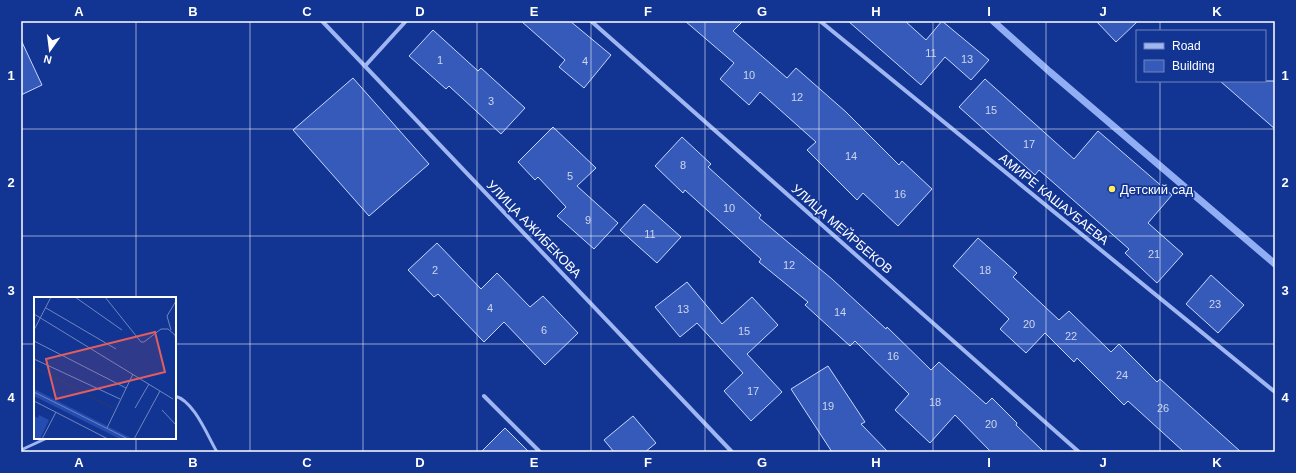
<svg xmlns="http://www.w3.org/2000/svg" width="1296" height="473" viewBox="0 0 1296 473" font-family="Helvetica,sans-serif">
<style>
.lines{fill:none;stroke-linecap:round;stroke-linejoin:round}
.stream{stroke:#91aef5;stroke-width:7}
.building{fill:#365ab9;stroke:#c6d6fd}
.lane{stroke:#9fb6f2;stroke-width:3}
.street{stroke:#9fb6f2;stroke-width:4}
.grid{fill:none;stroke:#fff;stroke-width:1;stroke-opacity:0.55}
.poi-dot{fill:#ffec60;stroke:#123492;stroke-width:1.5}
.labels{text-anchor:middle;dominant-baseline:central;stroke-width:3.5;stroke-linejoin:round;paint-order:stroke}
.number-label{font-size:11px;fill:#cdd6ee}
.poi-label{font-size:13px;fill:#fff;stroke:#123492;text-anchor:start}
.street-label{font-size:13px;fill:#fff;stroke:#123492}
.inset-river{fill:none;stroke:#1e377f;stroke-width:2}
.inset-road{fill:none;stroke:#7185be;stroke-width:1}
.view{fill:#e05e5e;fill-opacity:0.15;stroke:#e05e5e;stroke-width:2}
.inset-edge{fill:none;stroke:#fff;stroke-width:2}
.neatline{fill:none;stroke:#fff;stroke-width:1.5}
.grid-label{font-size:13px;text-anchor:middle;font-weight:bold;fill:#fff}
</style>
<rect width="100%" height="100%" fill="#123492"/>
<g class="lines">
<!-- stream -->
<path class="stream" d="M993,21L1050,72L1275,264"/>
</g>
<!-- building -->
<g class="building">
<path d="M521,21H570L611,55L584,88L559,67L565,60Z"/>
<path d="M685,21H743L733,31L787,78L796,68L846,112L899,165L902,161L932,189L898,226L863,193L857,200L807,150L816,142L760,92L749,105L720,79L734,63Z"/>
<path d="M848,21H905L926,40L942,21L989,60L971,80L945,57L921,85Z"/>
<path d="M1096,21H1138L1116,42Z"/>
<path d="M433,30L478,71L481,68L525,108L501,134L449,86L446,89L409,56Z"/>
<path d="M21,40L42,85L21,95Z"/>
<path d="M353,78L429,164L369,216L293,130Z"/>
<path d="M985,79L1074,159L1098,131L1172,195L1148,223L1183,254L1157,283L1125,253L1129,249L1039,170L1035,175L959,107Z"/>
<path d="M1220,81H1275V129Z"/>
<path d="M553,127L596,168L577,186L618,223L594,249L557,216L566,207L538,177L535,180L518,162Z"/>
<path d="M682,137L711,164L708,167L761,215L759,218L832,279L886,329L887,327L931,370L939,362L986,404L992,398L1017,423L1016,425L1044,452H991L955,415L930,443L895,410L909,394L855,341L850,346L805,305L808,302L759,262L761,259L685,190L683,193L655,166Z"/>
<path d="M644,204L681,237L657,263L620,230Z"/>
<path d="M978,238L1017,273L1013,277L1059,320L1069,311L1111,352L1119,344L1157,382L1160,379L1241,452H1184L1128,401L1124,405L1077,358L1074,362L1045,333L1026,353L1000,329L1009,319L953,266Z"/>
<path d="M437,243L481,289L497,273L530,307L543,296L578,333L545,365L504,322L484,342L438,294L434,297L408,270Z"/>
<path d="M1211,275L1244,305L1218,333L1186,304Z"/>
<path d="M687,282L722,324L752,297L778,325L747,354L782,392L751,421L724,391L743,373L697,323L680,337L655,307Z"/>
<path d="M828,366L865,422L861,424L888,452H832L791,389Z"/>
<path d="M633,416L656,443L645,452H614L604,440Z"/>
<path d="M505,428L529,452H481Z"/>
</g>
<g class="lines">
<!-- lane -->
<g class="lane">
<path d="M175,396C194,401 207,435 217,452"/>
<path d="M21,450L47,438"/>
</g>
<!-- street -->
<g class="street">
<path d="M322,21L732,452"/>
<path d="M591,21L1079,452"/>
<path d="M820,21L1275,392"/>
<path d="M365,66L406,21"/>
<path d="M484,396L540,452"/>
</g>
</g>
<!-- grid -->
<path class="grid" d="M136,21V298M250,21V452M363,21V452M477,21V452M591,21V452M705,21V452M819,21V452M933,21V452M1046,21V452M1160,21V31M1160,81V452M21,129H1275M21,236H1275M21,344H35M175,344H1275M136,438V452"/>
<!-- markers -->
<circle class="poi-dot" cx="1112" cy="189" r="4"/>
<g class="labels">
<!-- number labels -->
<g class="number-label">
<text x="931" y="53">11</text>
<text x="967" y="59">13</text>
<text x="440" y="60">1</text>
<text x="585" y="61">4</text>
<text x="749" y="75">10</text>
<text x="797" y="97">12</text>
<text x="491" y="101">3</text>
<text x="991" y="110">15</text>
<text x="1029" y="144">17</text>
<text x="851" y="156">14</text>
<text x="683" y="165">8</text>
<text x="570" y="176">5</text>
<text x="900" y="194">16</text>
<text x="729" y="208">10</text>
<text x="588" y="220">9</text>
<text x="650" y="234">11</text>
<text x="1154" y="254">21</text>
<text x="789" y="265">12</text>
<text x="435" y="270">2</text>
<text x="985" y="270">18</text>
<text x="1215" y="304">23</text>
<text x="490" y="308">4</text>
<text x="683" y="309">13</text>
<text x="840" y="312">14</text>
<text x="1029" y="324">20</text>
<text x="544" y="330">6</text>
<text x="744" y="331">15</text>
<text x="1071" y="336">22</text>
<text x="893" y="356">16</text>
<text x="1122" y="375">24</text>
<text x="753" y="391">17</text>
<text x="935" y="402">18</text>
<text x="828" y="406">19</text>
<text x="1163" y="408">26</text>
<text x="991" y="424">20</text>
</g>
<!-- poi labels -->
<g class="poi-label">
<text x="1120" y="189">Детский сад</text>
</g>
<!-- street labels -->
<g class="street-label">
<text transform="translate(1054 199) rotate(39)">АМИРЕ КАШАУБАЕВА</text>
<text transform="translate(534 229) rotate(46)">УЛИЦА АЖИБЕКОВА</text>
<text transform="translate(842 229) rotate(41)">УЛИЦА МЕЙРБЕКОВ</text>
</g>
</g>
<!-- overview -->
<g transform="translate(34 297)">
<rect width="142" height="142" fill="#123492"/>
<path d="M0,92L97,141L98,142H86L0,99ZM5,118L15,123L6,142H0V119L4,121Z" fill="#244cb1"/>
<path class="inset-river" d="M0,70L79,111"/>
<path class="inset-road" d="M41,0L88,33M71,0L107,45H110L127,32H134L141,38L142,44M12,11L82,52M0,17L139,102M0,33L17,0M137,33L133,19L142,4M0,44L92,91M0,62L86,102M0,95L94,142M0,104L74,142M101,111L115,87M128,113L142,128M73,131L99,77M8,142L22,115M100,142L126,94"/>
<path class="view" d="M121,35L131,75L22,102L12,62Z"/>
<rect width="142" height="142" class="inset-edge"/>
</g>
<!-- border -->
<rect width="1296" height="473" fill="none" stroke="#123492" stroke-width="44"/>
<!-- legend -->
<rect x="1136" y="30" width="130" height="52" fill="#123492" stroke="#7185be"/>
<rect x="1144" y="43" width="20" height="6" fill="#9fb6f2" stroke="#7185be"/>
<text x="1172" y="50" font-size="12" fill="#ffffff">Road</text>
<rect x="1144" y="60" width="20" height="12" fill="#365ab9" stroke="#7185be"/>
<text x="1172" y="70" font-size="12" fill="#ffffff">Building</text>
<!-- north arrow -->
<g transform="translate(50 50) rotate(194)" stroke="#123492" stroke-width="3" paint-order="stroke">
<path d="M0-3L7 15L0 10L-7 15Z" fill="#ffffff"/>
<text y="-6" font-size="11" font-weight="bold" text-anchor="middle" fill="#ffffff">N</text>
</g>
<rect x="22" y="22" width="1252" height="429" class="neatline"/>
<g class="grid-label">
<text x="79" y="16">A</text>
<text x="193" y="16">B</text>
<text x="307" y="16">C</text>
<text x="420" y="16">D</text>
<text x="534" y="16">E</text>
<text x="648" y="16">F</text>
<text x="762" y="16">G</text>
<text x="876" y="16">H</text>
<text x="989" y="16">I</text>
<text x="1103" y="16">J</text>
<text x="1217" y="16">K</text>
<text x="11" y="80">1</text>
<text x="1285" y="80">1</text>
<text x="11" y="187">2</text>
<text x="1285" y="187">2</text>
<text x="11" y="295">3</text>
<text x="1285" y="295">3</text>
<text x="11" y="402">4</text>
<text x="1285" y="402">4</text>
<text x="79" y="467">A</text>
<text x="193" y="467">B</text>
<text x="307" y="467">C</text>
<text x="420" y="467">D</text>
<text x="534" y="467">E</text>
<text x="648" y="467">F</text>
<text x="762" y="467">G</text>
<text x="876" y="467">H</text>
<text x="989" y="467">I</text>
<text x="1103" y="467">J</text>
<text x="1217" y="467">K</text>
</g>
</svg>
